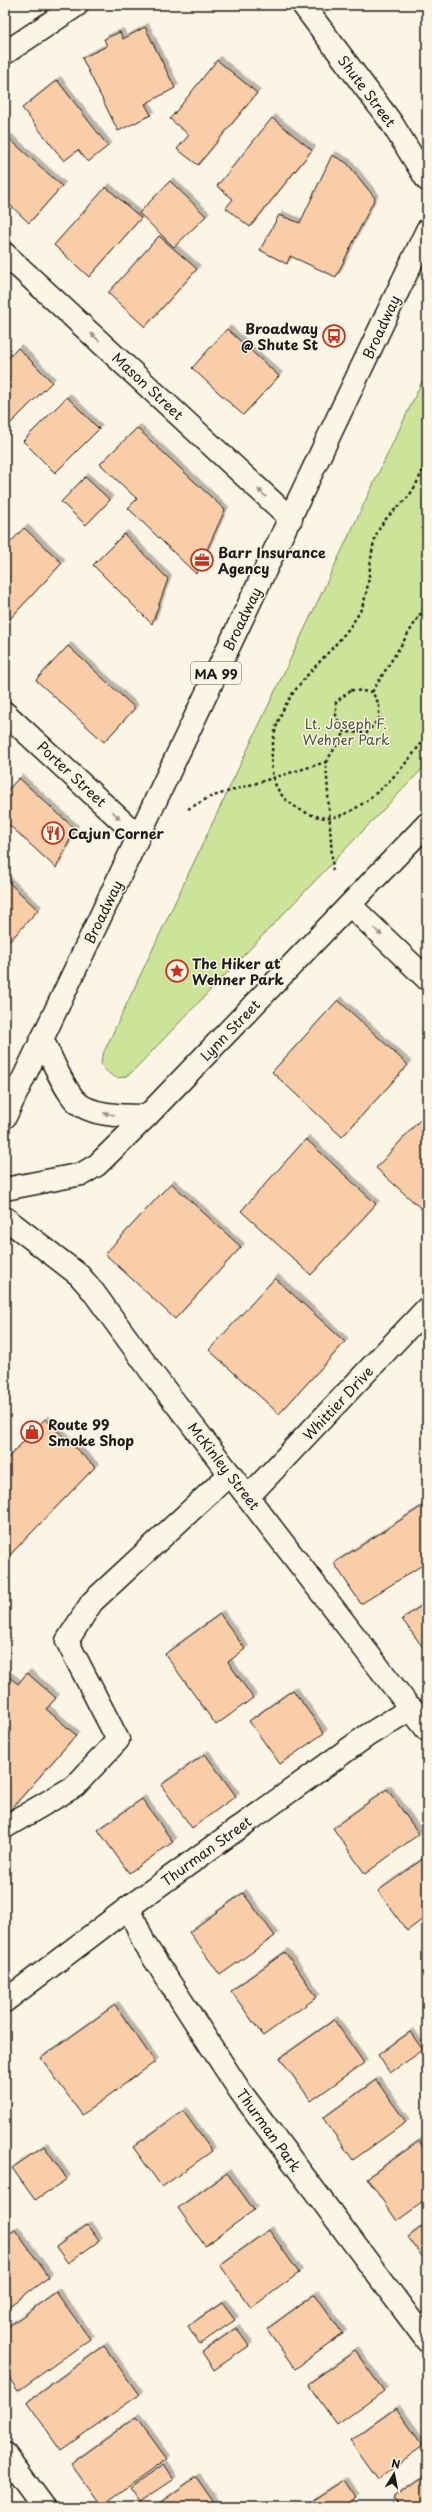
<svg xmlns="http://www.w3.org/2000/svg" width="432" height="2512" viewBox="0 0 432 2512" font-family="'Playpen Sans',sans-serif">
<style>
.green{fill:#cce49a;stroke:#74805b}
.building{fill:#facda9;stroke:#1c1c1c;filter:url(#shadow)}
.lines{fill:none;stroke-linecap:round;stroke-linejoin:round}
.service-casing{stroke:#1c1c1c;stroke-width:25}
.minor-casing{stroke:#1c1c1c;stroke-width:25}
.secondary-casing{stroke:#1c1c1c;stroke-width:25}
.primary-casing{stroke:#1c1c1c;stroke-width:25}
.path{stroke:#1c1c1c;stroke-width:2.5;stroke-dasharray:3 3;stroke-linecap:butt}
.service{stroke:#fcf5e5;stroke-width:22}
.minor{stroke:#fcf5e5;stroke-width:22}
.secondary{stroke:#fcf5e5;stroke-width:22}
.primary{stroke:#fcf5e5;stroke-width:22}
.oneway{fill:#97938b}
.labels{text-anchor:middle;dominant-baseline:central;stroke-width:3;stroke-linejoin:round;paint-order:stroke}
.shield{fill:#fcf5e5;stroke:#5f5d58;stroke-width:1}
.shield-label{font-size:13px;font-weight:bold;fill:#1c1c1c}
.street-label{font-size:14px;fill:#1c1c1c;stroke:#fcf5e5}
.poi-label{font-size:14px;font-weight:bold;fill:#1c1c1c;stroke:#fcf5e5;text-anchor:start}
.park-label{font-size:14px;fill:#515842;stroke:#fcf5e5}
</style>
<defs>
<filter id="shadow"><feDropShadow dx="3.5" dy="-3.5" stdDeviation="0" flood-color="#0004"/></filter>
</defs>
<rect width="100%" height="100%" fill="#fcf5e5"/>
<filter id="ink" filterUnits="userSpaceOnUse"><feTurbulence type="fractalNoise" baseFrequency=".025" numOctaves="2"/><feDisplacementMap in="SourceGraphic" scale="8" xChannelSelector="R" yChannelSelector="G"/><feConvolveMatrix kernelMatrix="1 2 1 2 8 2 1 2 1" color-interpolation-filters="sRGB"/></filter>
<g filter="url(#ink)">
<!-- green -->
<path class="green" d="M427,371V764L132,1072C119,1083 110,1077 101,1064L102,1056Z"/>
<!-- building -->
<g class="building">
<path d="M145,27L175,88L145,104L151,115L118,131L82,58L107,46L104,39L120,32L123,39Z"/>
<path d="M217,60L257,93L198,165L177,149L189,135L170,119Z"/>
<path d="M57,80L108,146L88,162L78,150L64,161L22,108Z"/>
<path d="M272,118L312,150L250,227L226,208L233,199L217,186Z"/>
<path d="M5,135L62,186L29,223L5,200Z"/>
<path d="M332,155L347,163L375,198L336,277L290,256L287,264L260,250L279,215L300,223Z"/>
<path d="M170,181L206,216L174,247L139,213Z"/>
<path d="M106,187L141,218L89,277L54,245Z"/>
<path d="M159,236L197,269L145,327L108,293Z"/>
<path d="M227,329L279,376L243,415L192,368Z"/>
<path d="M18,348L52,382L5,429V362Z"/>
<path d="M67,397L99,429L55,473L23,441Z"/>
<path d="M137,428L225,510L196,574L128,508L137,499L100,464Z"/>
<path d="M85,477L110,500L86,525L61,502Z"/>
<path d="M24,528L62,563L5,624V548Z"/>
<path d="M124,534L168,579L152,624L93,565Z"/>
<path d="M68,646L135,708L104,742L36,680Z"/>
<path d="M19,778L75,829L56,868L5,821V793Z"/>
<path d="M5,879L38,910L7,944L5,943Z"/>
<path d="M338,1000L408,1065L342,1137L272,1072Z"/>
<path d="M427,1112V1214L376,1168Z"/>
<path d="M306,1139L376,1204L311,1275L241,1211Z"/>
<path d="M171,1183L241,1247L175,1319L105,1254Z"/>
<path d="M275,1278L345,1342L279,1414L209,1350Z"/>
<path d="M45,1419L95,1467L5,1560V1461Z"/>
<path d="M427,1503V1562L361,1604L334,1563Z"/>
<path d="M427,1602V1653L402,1619Z"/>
<path d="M220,1614L245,1649L228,1662L253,1698L216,1725L165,1654Z"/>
<path d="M27,1673L56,1698L46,1709L76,1735L5,1816V1674L18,1684Z"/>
<path d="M293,1690L324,1733L280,1764L249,1721Z"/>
<path d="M205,1754L236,1796L192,1828L161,1785Z"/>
<path d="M387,1789L419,1834L365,1874L333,1828Z"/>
<path d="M142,1799L173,1842L129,1873L98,1830Z"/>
<path d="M427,1856V1916L407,1931L378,1891Z"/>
<path d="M243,1893L275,1936L220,1975L189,1932Z"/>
<path d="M285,1952L317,1997L263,2036L231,1991Z"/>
<path d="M115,2005L155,2062L82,2115L41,2058Z"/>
<path d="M334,2020L364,2063L311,2101L280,2058Z"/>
<path d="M410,2032L423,2050L390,2073L378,2055Z"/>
<path d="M376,2080L406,2122L353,2160L323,2118Z"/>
<path d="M183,2111L212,2151L162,2187L133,2147Z"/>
<path d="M419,2141L427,2153V2199L397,2221L367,2178Z"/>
<path d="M44,2146L67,2179L35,2200L12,2168Z"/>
<path d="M227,2173L254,2210L205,2246L178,2208Z"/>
<path d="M427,2223V2263L408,2237Z"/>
<path d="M87,2225L99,2241L68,2263L56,2247Z"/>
<path d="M15,2230L49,2277L5,2309V2237Z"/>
<path d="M269,2230L299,2273L251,2308L220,2265Z"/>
<path d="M56,2292L90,2339L18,2391L5,2372V2329Z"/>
<path d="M315,2294L343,2334L295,2369L267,2329Z"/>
<path d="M222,2303L235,2320L200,2344L188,2326Z"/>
<path d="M236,2328L249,2346L214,2370L202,2352Z"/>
<path d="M104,2346L139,2395L61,2450L27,2402Z"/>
<path d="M355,2351L384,2391L337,2425L308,2384Z"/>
<path d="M396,2408L423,2446L377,2479L350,2441Z"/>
<path d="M136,2417L167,2459L101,2506L71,2464Z"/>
<path d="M163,2465L173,2480L140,2502L130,2488Z"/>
<path d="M427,2474V2507H400L393,2498Z"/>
<path d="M196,2477L217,2507H154Z"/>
<path d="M344,2480L356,2498L342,2507H318L313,2500Z"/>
</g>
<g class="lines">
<!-- service casing -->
<g class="service-casing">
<path id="service" d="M5,1827L75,1786L118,1740L67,1641L92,1602L230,1474"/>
</g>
<!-- minor casing -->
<g class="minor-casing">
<g id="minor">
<path d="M5,254L291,519"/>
<path d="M5,713L138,836"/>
<path d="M350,905L427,979"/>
<path d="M5,1218L79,1275L92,1290L153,1374L427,1730"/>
<path d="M248,1497L427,1308"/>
<path d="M129,1907L144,1943L240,2091L427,2341"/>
<path d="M5,2001L129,1907L368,1735L412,1708"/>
<path d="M5,2454L44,2507"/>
</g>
</g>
<!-- secondary casing -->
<g class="secondary-casing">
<g id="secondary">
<path d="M303,5L391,122L427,180"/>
<path d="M5,53L77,5"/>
<path d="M5,1189L82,1174L97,1165L147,1116L427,824"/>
</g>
</g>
<!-- primary casing -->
<g class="primary-casing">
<g id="primary">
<path d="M42,1039C52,1058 60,1082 74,1099C88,1117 127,1116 147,1116"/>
<path d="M5,1117L427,230"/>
</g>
</g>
<!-- path -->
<g class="path">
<path d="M427,459C422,472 416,487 408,497C398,508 386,516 379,529C367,550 373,588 359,613C333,658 284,683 274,737C270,762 268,786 290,803C300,811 315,818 329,818C361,817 413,760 427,733"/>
<path d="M424,607L427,588"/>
<path d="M351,690L372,692L379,704V719L366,733L345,732L336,717V702Z"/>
<path d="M372,692L424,608L427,606"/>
<path d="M326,762L345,732"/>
<path d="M188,809L210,797L326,762L333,873"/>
</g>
<!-- service -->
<use href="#service" class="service"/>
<!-- minor -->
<use href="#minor" class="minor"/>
<!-- secondary -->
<use href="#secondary" class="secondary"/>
<!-- primary -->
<use href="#primary" class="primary"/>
</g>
<!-- one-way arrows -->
<defs><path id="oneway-solid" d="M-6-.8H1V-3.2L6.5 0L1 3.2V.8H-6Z"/></defs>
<g class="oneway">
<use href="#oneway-solid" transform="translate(95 337) rotate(-137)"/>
<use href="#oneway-solid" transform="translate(262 493) rotate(-137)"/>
<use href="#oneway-solid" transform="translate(116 815) rotate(43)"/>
<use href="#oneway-solid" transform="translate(378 932) rotate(44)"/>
<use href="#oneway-solid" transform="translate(109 1114) rotate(-170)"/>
</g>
</g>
<!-- icons -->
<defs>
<g id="bus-ring" transform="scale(1.15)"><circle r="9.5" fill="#fcf5e5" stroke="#c8321e" stroke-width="1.5"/><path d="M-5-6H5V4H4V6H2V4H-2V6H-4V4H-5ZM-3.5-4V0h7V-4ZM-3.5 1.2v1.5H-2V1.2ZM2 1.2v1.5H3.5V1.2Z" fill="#c8321e"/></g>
<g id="office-ring" transform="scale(1.15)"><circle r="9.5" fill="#fcf5e5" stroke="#c8321e" stroke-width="1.5"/><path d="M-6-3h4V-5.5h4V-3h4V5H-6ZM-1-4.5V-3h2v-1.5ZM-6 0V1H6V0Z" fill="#c8321e"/></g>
<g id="restaurant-ring" transform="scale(1.15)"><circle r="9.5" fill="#fcf5e5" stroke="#c8321e" stroke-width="1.5"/><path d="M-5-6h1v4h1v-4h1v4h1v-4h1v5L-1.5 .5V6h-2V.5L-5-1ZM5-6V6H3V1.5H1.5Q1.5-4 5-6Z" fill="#c8321e"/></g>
<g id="sight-ring" transform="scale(1.15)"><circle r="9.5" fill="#fcf5e5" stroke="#c8321e" stroke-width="1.5"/><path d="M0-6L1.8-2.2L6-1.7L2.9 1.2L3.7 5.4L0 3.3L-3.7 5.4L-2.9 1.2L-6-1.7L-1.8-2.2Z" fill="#c8321e"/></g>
<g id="shop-ring" transform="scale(1.15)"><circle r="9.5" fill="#fcf5e5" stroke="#c8321e" stroke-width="1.5"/><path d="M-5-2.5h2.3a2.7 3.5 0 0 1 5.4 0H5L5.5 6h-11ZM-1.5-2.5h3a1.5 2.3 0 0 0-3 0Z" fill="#c8321e"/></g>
</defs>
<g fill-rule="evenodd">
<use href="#bus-ring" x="334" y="336"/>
<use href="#office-ring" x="202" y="560"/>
<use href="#restaurant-ring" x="53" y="833"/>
<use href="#sight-ring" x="177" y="971"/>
<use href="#shop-ring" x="32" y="1432"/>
</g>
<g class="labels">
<!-- shield labels -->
<rect class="shield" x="191" y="662" width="50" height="22" rx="3"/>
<g class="shield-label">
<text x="216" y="673">MA 99</text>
</g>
<!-- street labels -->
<g class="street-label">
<text transform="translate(367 91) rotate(53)">Shute Street</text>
<text transform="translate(381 327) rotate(-65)">Broadway</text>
<text transform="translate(148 386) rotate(43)">Mason Street</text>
<text transform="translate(242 619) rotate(-64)">Broadway</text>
<text transform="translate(72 774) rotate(43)">Porter Street</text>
<text transform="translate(103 912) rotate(-64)">Broadway</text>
<text transform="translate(230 1030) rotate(-46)">Lynn Street</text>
<text transform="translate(338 1403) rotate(-47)">Whittier Drive</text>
<text transform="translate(224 1466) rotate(52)">McKinley Street</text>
<text transform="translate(206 1851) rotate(-36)">Thurman Street</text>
<text transform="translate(269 2130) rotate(54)">Thurman Park</text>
</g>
<!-- poi labels -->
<g class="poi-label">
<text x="318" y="328" text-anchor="end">Broadway<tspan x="318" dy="16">@ Shute St</tspan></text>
<text x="218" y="552">Barr Insurance<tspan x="218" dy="16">Agency</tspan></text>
<text x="68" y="833">Cajun Corner</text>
<text x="192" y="963">The Hiker at<tspan x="192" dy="16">Wehner Park</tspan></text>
<text x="48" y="1424">Route 99<tspan x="48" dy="16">Smoke Shop</tspan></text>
</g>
<!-- park labels -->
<g class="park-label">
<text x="346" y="723">Lt. Joseph F.<tspan x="346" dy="16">Wehner Park</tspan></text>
</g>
</g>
<!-- margin -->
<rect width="432" height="2512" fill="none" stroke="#fcf5e5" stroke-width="20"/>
<rect x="10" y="10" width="412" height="2492" fill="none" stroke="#1c1c1c" stroke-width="1.5" filter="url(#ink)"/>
<!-- north arrow -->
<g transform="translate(394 2474) rotate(10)" stroke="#fcf5e5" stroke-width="3" paint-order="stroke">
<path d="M0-3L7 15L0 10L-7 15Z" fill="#1c1c1c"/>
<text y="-6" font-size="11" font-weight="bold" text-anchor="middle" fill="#1c1c1c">N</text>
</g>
</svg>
